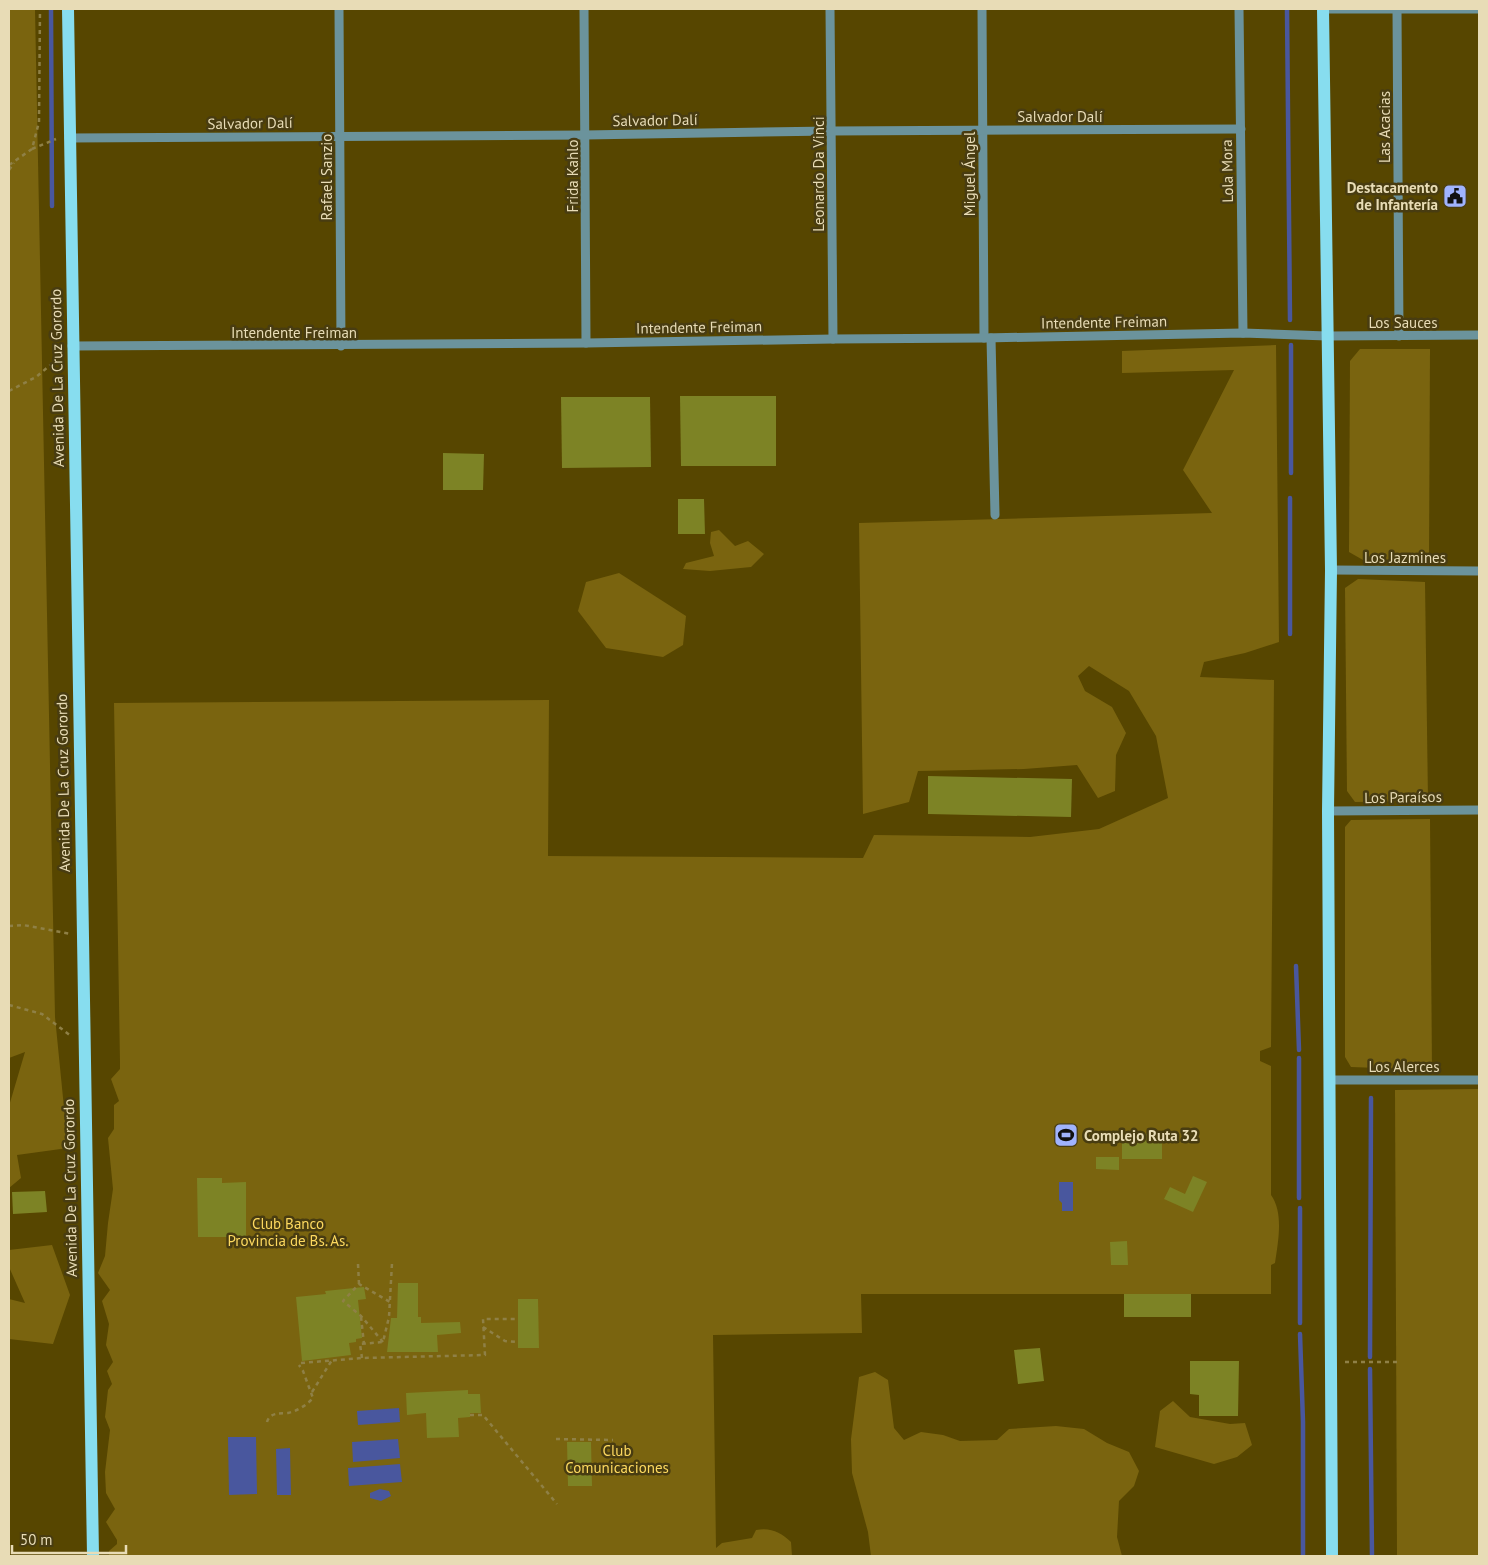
<svg xmlns="http://www.w3.org/2000/svg" width="1488" height="1565" viewBox="0 0 1488 1565" font-family="'PT Sans',sans-serif">
<style>
.green{fill:#7a640f}
.water{fill:#49579e}
.lines{fill:none;stroke-linecap:round;stroke-linejoin:round}
.stream{stroke:#49579e;stroke-width:4.5}
.building{fill:#7d8325}
.path{stroke:#8f8046;stroke-width:2.5;stroke-dasharray:4 4;stroke-linecap:butt}
.minor{stroke:#6b939c;stroke-width:9}
.major{stroke:#87ddef;stroke-width:12}
.labels{text-anchor:middle;dominant-baseline:central;stroke-width:5;stroke-linejoin:round;paint-order:stroke}
.street-label{font-size:15px;fill:#e8dcb6;stroke:#483c11}
.poi-label{font-size:15px;font-weight:bold;fill:#e8dcb6;stroke:#483c11;text-anchor:end}
.park-label{font-size:15px;fill:#fdd95f;stroke:#483c11}
</style>
<rect width="100%" height="100%" fill="#574600"/>
<!-- green -->
<g class="green">
<path d="M9,9H35L55,1017L68,1148L17,1155L21,1178L9,1188V1106L25,1052L9,1058Z"/>
<path d="M1276,345L1279,642L1245,653L1204,662L1200,677L1274,680L1271,1047L1260,1051V1061L1271,1066V1195C1284,1213 1278,1242 1275,1263L1271,1265V1294H861L862,1333L713,1335L716,1548L722,1543L752,1538L756,1530C770,1527 781,1532 791,1542L792,1556H109V1551L117,1544V1540L106,1522L115,1509L106,1493L105,1472L110,1430L105,1417L108,1390L112,1384L107,1371L113,1362L106,1345L109,1324L102,1301L110,1290L98,1273L105,1256L108,1223L113,1189L108,1138L114,1129V1105L119,1101L111,1079L120,1069V1062L114,703L549,700L548,856L863,858L874,835L1030,837L1099,829L1168,798L1156,736L1129,691L1089,666L1078,676L1085,691L1112,707L1126,733L1116,755L1115,791L1098,798L1077,765L1024,769L918,771L909,802L863,814L859,523L1212,513L1183,470L1234,370L1122,373V351Z"/>
<path d="M1360,349H1430L1429,560H1363L1349,552L1350,361Z"/>
<path d="M719,530L735,546L748,541L764,554L751,567L710,571L683,569L686,563L714,556L710,543L711,532Z"/>
<path d="M619,573L686,616L683,645L663,657L606,648L578,611L586,582Z"/>
<path d="M1358,579L1425,582L1428,801L1355,802L1347,791L1345,588Z"/>
<path d="M1430,819L1432,1070L1351,1067L1345,1057V827L1351,820Z"/>
<path d="M1479,1089V1556H1397L1395,1090Z"/>
<path d="M52,1245L70,1295L53,1344L9,1339V1299L25,1303L9,1267V1250Z"/>
<path d="M875,1372L888,1380L894,1428L904,1440L921,1432L943,1435L960,1441L997,1440L1009,1429L1056,1426L1084,1429L1107,1443L1129,1452L1139,1471L1134,1486L1119,1501L1117,1537L1122,1556H871L868,1532L852,1473L851,1439L859,1377Z"/>
<path d="M1173,1401L1190,1417L1230,1424L1245,1423L1252,1445L1237,1457L1214,1464L1155,1447L1160,1411Z"/>
</g>
<!-- water -->
<g class="water">
<path d="M1059,1182H1073V1211H1062V1203L1059,1200Z"/>
<path d="M399,1408L400,1422L358,1425L357,1411Z"/>
<path d="M228,1437H256L257,1494L229,1495Z"/>
<path d="M398,1439L400,1458L353,1462L352,1442Z"/>
<path d="M290,1448L291,1495H277L276,1449Z"/>
<path d="M400,1464L402,1482L349,1486L348,1468Z"/>
<path d="M380,1489L389,1491L391,1496L381,1501L370,1498V1493Z"/>
</g>
<g class="lines">
<!-- stream -->
<g class="stream">
<path d="M51,9L52,206"/>
<path d="M1287,9L1290,320"/>
<path d="M1291,345V473"/>
<path d="M1290,634V498"/>
<path d="M1296,966L1299,1050"/>
<path d="M1299,1198V1058"/>
<path d="M1300,1208V1323"/>
<path d="M1300,1334L1303,1422V1556"/>
<path d="M1370,1357L1371,1098"/>
<path d="M1370,1369L1372,1556"/>
</g>
</g>
<!-- building -->
<g class="building">
<path d="M680,396H776V466H681Z"/>
<path d="M561,397H650L651,467L562,468Z"/>
<path d="M443,453L484,454L483,490H443Z"/>
<path d="M678,499H704L705,534H678Z"/>
<path d="M928,776L1072,779L1071,817L928,814Z"/>
<rect x="1122" y="1134" width="40" height="25"/>
<path d="M1096,1157H1119V1170L1096,1169Z"/>
<path d="M1193,1176L1207,1182L1193,1212L1164,1199L1170,1187L1185,1194Z"/>
<path d="M197,1178H222V1183L246,1182V1237H198Z"/>
<path d="M45,1191L47,1212L13,1214L12,1192Z"/>
<path d="M1127,1241L1128,1265H1111L1110,1242Z"/>
<path d="M398,1283H418V1317H421V1323L460,1322L461,1333L437,1335L438,1352H387L391,1318H397Z"/>
<path d="M364,1287L366,1299L358,1300L362,1338L356,1339V1342L349,1343L351,1355L302,1361L296,1297L326,1294L325,1291Z"/>
<rect x="1124" y="1294" width="67" height="23"/>
<path d="M518,1299H538L539,1348H518Z"/>
<path d="M1040,1348L1044,1381L1018,1384L1014,1350Z"/>
<path d="M1190,1361H1239L1238,1416H1199V1395L1190,1394Z"/>
<path d="M468,1390V1394H480L481,1413H470V1417L458,1418L459,1437L427,1438L426,1413L407,1415L406,1393Z"/>
<path d="M567,1442H591L592,1486H568Z"/>
</g>
<g class="lines">
<!-- path -->
<g class="path">
<path d="M32,149L56,139"/>
<path d="M9,165L32,149L39,122L40,9"/>
<path d="M9,170L14,163"/>
<path d="M9,391L36,377L60,357"/>
<path d="M9,926L23,925L71,934"/>
<path d="M9,1005L42,1014L71,1036"/>
<path d="M358,1264L359,1284"/>
<path d="M361,1317L364,1344"/>
<path d="M483,1327L505,1341L518,1342"/>
<path d="M383,1342L361,1316L343,1301L359,1284L390,1302"/>
<path d="M362,1358L360,1344L383,1342L389,1317L392,1263"/>
<path d="M1345,1362H1399"/>
<path d="M301,1363L362,1358L485,1355L483,1319H518"/>
<path d="M312,1392L332,1360"/>
<path d="M470,1415H483L557,1504"/>
<path d="M267,1422C270,1412 279,1414 288,1413C297,1411 307,1405 313,1398L303,1371L299,1365"/>
<path d="M556,1439L613,1440"/>
</g>
<!-- minor -->
<g class="minor">
<path d="M339,9L341,346"/>
<path d="M584,9L586,343"/>
<path d="M830,9L833,339"/>
<path d="M982,9L984,338"/>
<path d="M1239,9L1243,333"/>
<path d="M1323,9H1479"/>
<path d="M1397,9L1399,336"/>
<path d="M69,138L585,135L831,131L1241,129"/>
<path d="M991,338L995,515"/>
<path d="M72,346L586,343L833,339L984,338L1243,333L1327,336L1479,335"/>
<path d="M1331,570L1479,571"/>
<path d="M1328,811L1479,810"/>
<path d="M1329,1080H1479"/>
</g>
<!-- major -->
<g class="major">
<path d="M68,9L93,1556"/>
<path d="M1323,9L1331,570L1328,811L1332,1556"/>
</g>
</g>
<!-- icons -->
<defs>
<g id="civic-square" transform="scale(1.25)"><rect x="-9" y="-9" width="18" height="18" rx="4" fill="#a0b3fd" stroke="#483c11"/><path d="M-.6-6.5H3V-4.5H.6V-3L4-1V1h2V6H-6V1h2V-1L-.6-3ZM-1.2 2.5V6h2.4V2.5Z" fill="#111"/></g>
<g id="stadium-square" transform="scale(1.25)"><rect x="-9" y="-9" width="18" height="18" rx="4" fill="#a0b3fd" stroke="#483c11"/><path d="M0-5a6.5 5 0 1 0 0 10a6.5 5 0 1 0 0-10ZM-3.5-1.8h7v3.6h-7Z" fill="#111"/></g>
</defs>
<g fill-rule="evenodd">
<use href="#civic-square" x="1455" y="196"/>
<use href="#stadium-square" x="1066" y="1135"/>
</g>
<g class="labels">
<!-- street labels -->
<g class="street-label">
<text x="1060" y="116">Salvador Dalí</text>
<text transform="translate(655 120) rotate(-1)">Salvador Dalí</text>
<text transform="translate(250 123) rotate(-1)">Salvador Dalí</text>
<text transform="translate(1384 127) rotate(-90)">Las Acacias</text>
<text transform="translate(1227 171) rotate(-91)">Lola Mora</text>
<text transform="translate(818 174) rotate(-90)">Leonardo Da Vinci</text>
<text transform="translate(969 174) rotate(-90)">Miguel Ángel</text>
<text transform="translate(572 176) rotate(-90)">Frida Kahlo</text>
<text transform="translate(326 177) rotate(-90)">Rafael Sanzio</text>
<text transform="translate(1104 322) rotate(-1)">Intendente Freiman</text>
<text x="1403" y="322">Los Sauces</text>
<text transform="translate(699 327) rotate(-1)">Intendente Freiman</text>
<text x="294" y="332">Intendente Freiman</text>
<text transform="translate(57 378) rotate(-91)">Avenida De La Cruz Gorordo</text>
<text x="1405" y="557">Los Jazmines</text>
<text transform="translate(63 783) rotate(-91)">Avenida De La Cruz Gorordo</text>
<text transform="translate(1403 797) rotate(-1)">Los Paraísos</text>
<text x="1404" y="1066">Los Alerces</text>
<text transform="translate(70 1188) rotate(-91)">Avenida De La Cruz Gorordo</text>
</g>
<!-- poi labels -->
<g class="poi-label">
<text x="1438" y="187">Destacamento<tspan x="1438" dy="17">de Infantería</tspan></text>
<text x="1084" y="1135" text-anchor="start">Complejo Ruta 32</text>
</g>
<!-- park labels -->
<g class="park-label">
<text x="288" y="1223">Club Banco<tspan x="288" dy="17">Provincia de Bs. As.</tspan></text>
<text x="617" y="1450">Club<tspan x="617" dy="17">Comunicaciones</tspan></text>
</g>
</g>
<!-- border -->
<rect width="1488" height="1565" fill="none" stroke="#e8dcb6" stroke-width="20"/>
<!-- scale -->
<path d="M12 1545v8h114v-8" fill="none" stroke="#e8dcb6" stroke-width="2.5"/>
<text x="20" y="1545" font-size="15" fill="#e8dcb6" stroke="#483c11" stroke-width="4" paint-order="stroke">50 m</text>
</svg>
